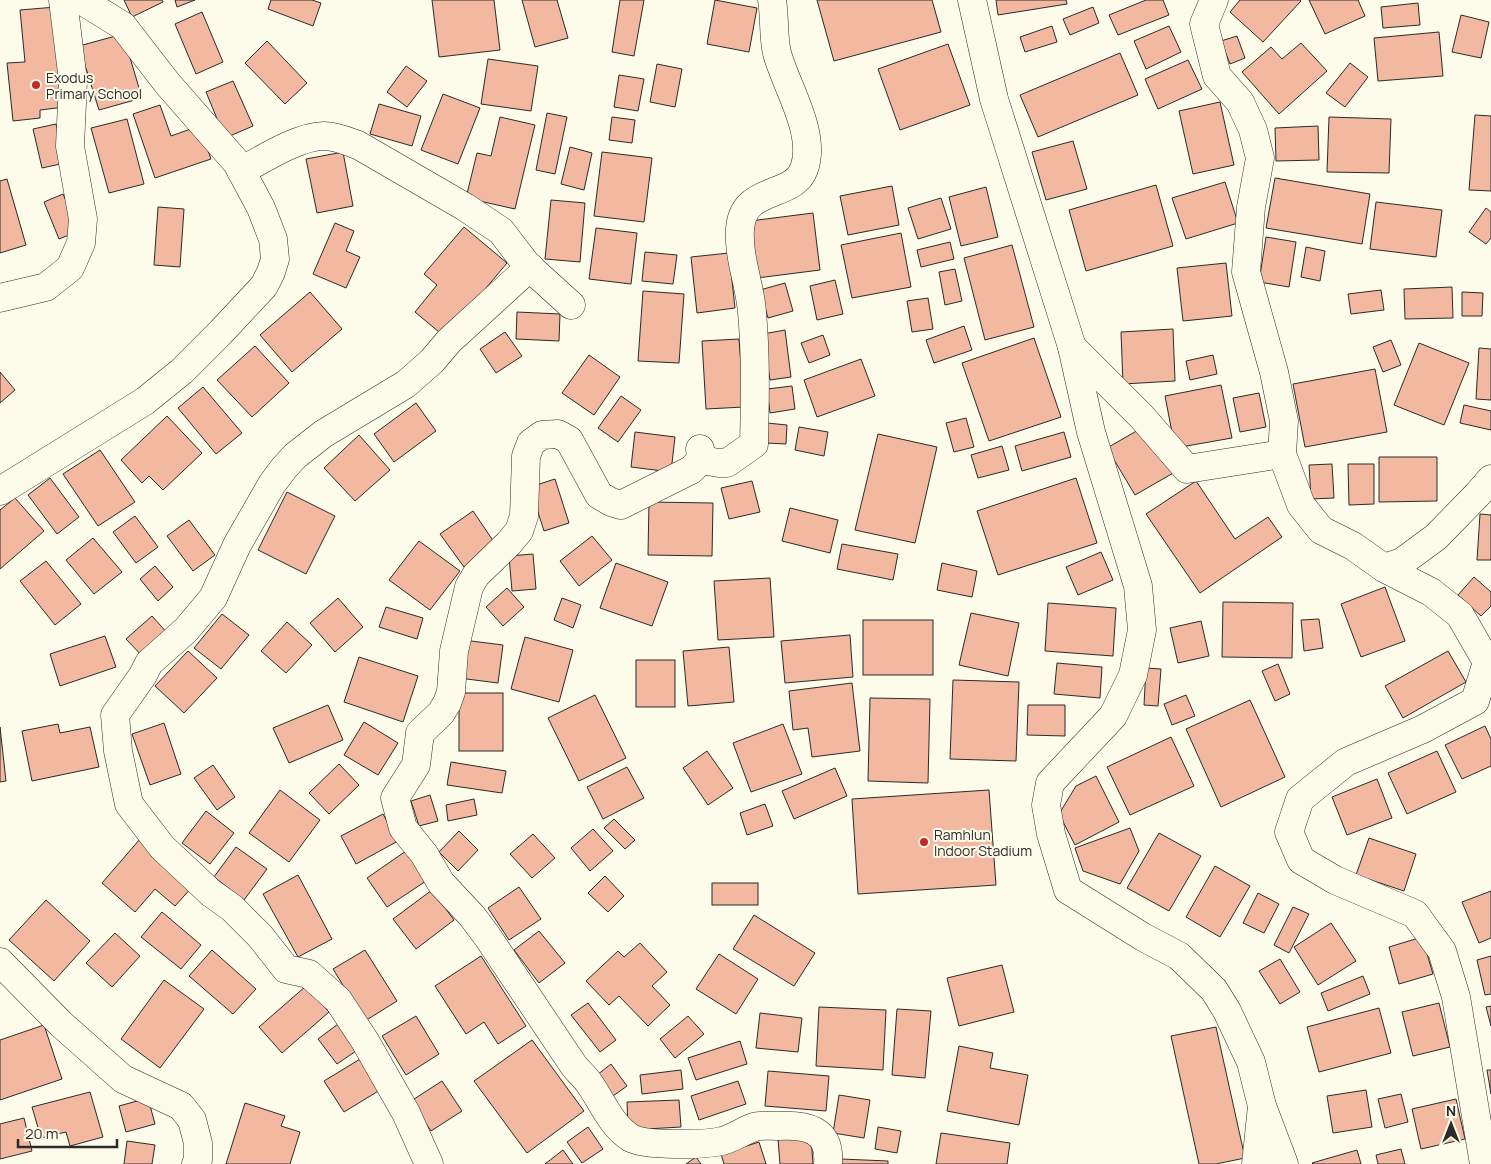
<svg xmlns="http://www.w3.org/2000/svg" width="1491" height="1164" viewBox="0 0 1491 1164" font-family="Manrope,sans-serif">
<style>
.building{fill:#f2b8a0;stroke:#2b2b2b}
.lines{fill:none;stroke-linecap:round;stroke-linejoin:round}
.minor-casing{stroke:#2b2b2b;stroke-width:29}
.primary-casing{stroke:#2b2b2b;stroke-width:29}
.minor{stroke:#fdfbea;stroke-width:28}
.primary{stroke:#fdfbea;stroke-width:28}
.poi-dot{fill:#c62828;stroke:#fdfbea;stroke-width:2}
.labels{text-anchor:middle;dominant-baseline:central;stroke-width:4;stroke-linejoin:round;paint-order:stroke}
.poi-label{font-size:14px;fill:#2b2b2b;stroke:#fdfbea;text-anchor:start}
</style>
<rect width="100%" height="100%" fill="#fdfbea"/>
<!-- building -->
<g class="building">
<path d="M124,0H162L163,2L132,17Z"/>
<path d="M175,0H195L177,7Z"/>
<path d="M271,0H312L321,3L313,26L268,9Z"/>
<path d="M432,0H494L500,50L439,57Z"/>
<path d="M522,0H557L568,38L535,47Z"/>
<path d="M620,0H644L634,56L612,52Z"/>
<path d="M715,0L757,8L749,52L707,44Z"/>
<path d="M817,0H932L941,32L834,61Z"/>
<path d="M996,0H1066L1067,4L998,15Z"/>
<path d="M1146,0H1163L1169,15L1118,35L1109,15Z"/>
<path d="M1240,0H1300L1301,1L1263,42L1230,12Z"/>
<path d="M1309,0H1358L1365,16L1325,34Z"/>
<path d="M1418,3L1420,25L1383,28L1381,7Z"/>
<path d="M56,7L65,107L40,110V118L13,121L7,63L25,62L20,10Z"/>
<path d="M1093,7L1099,23L1070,35L1063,19Z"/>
<path d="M202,12L223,62L196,74L175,24Z"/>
<path d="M1461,15L1489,22L1481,58L1452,52Z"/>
<path d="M1052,26L1057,42L1025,52L1020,37Z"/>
<path d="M1169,26L1181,52L1146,69L1134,41Z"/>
<path d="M1439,32L1443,76L1378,81L1374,38Z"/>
<path d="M123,34L142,98L99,110L79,46Z"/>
<path d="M1237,36L1245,58L1230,64L1221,41Z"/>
<path d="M267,41L307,83L285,104L245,63Z"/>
<path d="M1301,43L1327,71L1279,114L1242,72L1271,47L1282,59Z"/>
<path d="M948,44L970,105L900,130L878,69Z"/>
<path d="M1120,53L1138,95L1038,137L1020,95Z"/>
<path d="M488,59L538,66L531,111L481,104Z"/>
<path d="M1188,60L1202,89L1158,109L1145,79Z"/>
<path d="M1350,63L1368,77L1345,107L1326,93Z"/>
<path d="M657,64L682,69L675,107L650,102Z"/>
<path d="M406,66L427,81L407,107L387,92Z"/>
<path d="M619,75L644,79L638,111L614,107Z"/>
<path d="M233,81L253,126L225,138L206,92Z"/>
<path d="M443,94L480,108L458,164L421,150Z"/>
<path d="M1220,102L1234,165L1193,174L1179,111Z"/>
<path d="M379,104L421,116L412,146L370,134Z"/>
<path d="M160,105L171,136L199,126L211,159L155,178L133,114Z"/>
<path d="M547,113L567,117L555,174L536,170Z"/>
<path d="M1475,115L1491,116V191L1469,190Z"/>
<path d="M500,117L535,125L515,209L466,198L477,153L491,156Z"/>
<path d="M612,117L635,120L632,143L609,140Z"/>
<path d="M1329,117L1391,119L1389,173L1327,172Z"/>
<path d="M127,119L144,184L109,193L91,128Z"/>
<path d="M56,124L65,163L42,168L33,129Z"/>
<path d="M1318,126L1319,160L1276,161L1275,128Z"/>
<path d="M1073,141L1087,189L1046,200L1032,152Z"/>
<path d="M570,147L592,153L584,190L561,184Z"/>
<path d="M343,152L353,206L317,213L306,159Z"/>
<path d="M602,152L652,158L644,222L594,216Z"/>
<path d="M1275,178L1370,194L1362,244L1266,228Z"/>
<path d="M7,179L26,245L0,253V181Z"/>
<path d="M1225,182L1238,223L1186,239L1172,198Z"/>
<path d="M1156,185L1173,246L1086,271L1069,210Z"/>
<path d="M892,186L899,225L848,235L840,196Z"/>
<path d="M986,187L998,237L961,246L949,197Z"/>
<path d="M63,194L79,231L59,239L44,202Z"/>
<path d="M941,198L951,229L918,239L908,208Z"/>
<path d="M551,200L585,203L580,262L545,259Z"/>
<path d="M1376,202L1442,210L1436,257L1370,249Z"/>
<path d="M158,207L184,209L180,267L154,265Z"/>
<path d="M1486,208L1491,212V238L1486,244L1469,232Z"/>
<path d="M813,213L820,270L757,278L750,221Z"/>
<path d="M335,223L354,231L346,251L360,257L346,288L313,274Z"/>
<path d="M464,227L507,263L445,337L415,312L437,285L424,274Z"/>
<path d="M596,228L637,233L631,284L589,279Z"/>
<path d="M901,233L911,287L852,298L841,245Z"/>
<path d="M1266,237L1296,242L1289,287L1259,282Z"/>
<path d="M950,242L954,259L921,267L917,250Z"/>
<path d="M1012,245L1034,327L985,340L964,258Z"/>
<path d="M1306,247L1325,251L1320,281L1301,277Z"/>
<path d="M645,252L677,255L673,284L642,281Z"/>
<path d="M729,253L735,308L697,313L691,257Z"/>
<path d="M1226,263L1232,316L1183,321L1177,268Z"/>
<path d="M955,269L962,301L945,305L939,272Z"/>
<path d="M835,280L843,314L817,320L810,286Z"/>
<path d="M785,283L793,311L768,318L760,290Z"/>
<path d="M1452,287L1453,318L1405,319L1404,289Z"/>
<path d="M1381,290L1384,310L1351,314L1348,294Z"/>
<path d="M643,291L684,294L679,363L638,361Z"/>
<path d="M310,292L342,329L292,372L260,335Z"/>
<path d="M1462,292L1483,293L1482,316H1462Z"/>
<path d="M928,298L933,329L912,332L907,301Z"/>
<path d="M517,312L560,314L559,341L516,339Z"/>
<path d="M964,326L972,350L934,363L926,340Z"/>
<path d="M1173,329L1175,381L1123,384L1121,332Z"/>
<path d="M785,330L791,377L770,380L763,334Z"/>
<path d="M505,332L522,356L496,373L480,349Z"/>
<path d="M823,335L830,355L809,363L801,343Z"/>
<path d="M1034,338L1061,417L989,441L962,363Z"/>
<path d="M739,339L744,407L706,409L702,341Z"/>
<path d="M1391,340L1401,365L1383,372L1373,347Z"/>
<path d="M1419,343L1469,363L1444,425L1394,405Z"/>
<path d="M255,346L289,383L252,417L217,380Z"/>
<path d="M1479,348L1491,349V400L1476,399Z"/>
<path d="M589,355L620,377L594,415L562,393Z"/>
<path d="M1213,355L1217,374L1190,380L1186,361Z"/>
<path d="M861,359L875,396L817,417L804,380Z"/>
<path d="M1375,369L1387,432L1305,447L1293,384Z"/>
<path d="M0,372L15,390L0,403Z"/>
<path d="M1221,385L1232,438L1175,448L1165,396Z"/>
<path d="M792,386L795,409L770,413L767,389Z"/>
<path d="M203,387L242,433L216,454L178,408Z"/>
<path d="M1259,393L1266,427L1240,432L1233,398Z"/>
<path d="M621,396L641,410L618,442L598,428Z"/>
<path d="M416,403L436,431L394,462L374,434Z"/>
<path d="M1464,405L1491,411V430L1460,423Z"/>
<path d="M167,416L202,453L163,490L149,476L142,483L121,460Z"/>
<path d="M966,418L974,447L954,452L946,423Z"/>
<path d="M767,423L787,425L786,444L766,443Z"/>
<path d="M1147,425L1175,472L1135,495L1107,448Z"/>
<path d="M799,427L828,432L824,456L795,450Z"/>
<path d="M635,432L675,437L671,472L631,467Z"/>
<path d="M1064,432L1071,457L1022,471L1015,446Z"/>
<path d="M878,434L937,447L915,543L855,530Z"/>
<path d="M359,435L390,470L355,501L324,468Z"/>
<path d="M1002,446L1009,470L978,478L971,455Z"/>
<path d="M100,450L135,502L98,526L63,474Z"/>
<path d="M1379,457H1437V501L1379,502Z"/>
<path d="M1332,464L1334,498L1311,499L1309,465Z"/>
<path d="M1348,464H1374V504L1349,505Z"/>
<path d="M50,478L79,517L57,534L28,495Z"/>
<path d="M1076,478L1097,543L998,575L977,511Z"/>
<path d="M555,479L569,523L544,531L530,487Z"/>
<path d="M752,481L760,512L729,519L721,488Z"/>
<path d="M1196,481L1235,539L1268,517L1282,537L1200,593L1146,514Z"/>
<path d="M287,492L335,516L306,574L258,550Z"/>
<path d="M15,498L44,531L0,569V510Z"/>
<path d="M649,502L713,503L712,556L648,555Z"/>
<path d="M790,508L838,520L830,553L782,541Z"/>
<path d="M473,511L496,545L464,567L440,534Z"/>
<path d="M1480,514L1491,515V560H1477Z"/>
<path d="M135,516L158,547L136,563L113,532Z"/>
<path d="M189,520L215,555L193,571L167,536Z"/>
<path d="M592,536L612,560L579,586L560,561Z"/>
<path d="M93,538L122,572L94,594L66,560Z"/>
<path d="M419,541L460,571L430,610L389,580Z"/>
<path d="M842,544L898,554L893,580L837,569Z"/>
<path d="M1101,552L1113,580L1078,595L1066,567Z"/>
<path d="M533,554L536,589L512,591L509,556Z"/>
<path d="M46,561L81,604L55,625L20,581Z"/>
<path d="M616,563L668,582L652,626L600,608Z"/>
<path d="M942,563L977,571L972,597L937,590Z"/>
<path d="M155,566L173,587L158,601L140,579Z"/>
<path d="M1474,577L1491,592V606L1481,616L1458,595Z"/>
<path d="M770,578L774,637L718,640L714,581Z"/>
<path d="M1385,587L1405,641L1361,657L1341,604Z"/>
<path d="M507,588L524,607L503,626L486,607Z"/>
<path d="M338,598L363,627L335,652L310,623Z"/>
<path d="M562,598L581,605L573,628L554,620Z"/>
<path d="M1223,602L1293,603L1292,658L1222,657Z"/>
<path d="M1048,603L1116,608L1113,656L1045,651Z"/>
<path d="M386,607L423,618L417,639L379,627Z"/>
<path d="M971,613L1019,623L1008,676L959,665Z"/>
<path d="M222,614L249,635L221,669L194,648Z"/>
<path d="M152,616L169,635L144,658L126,639Z"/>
<path d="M1319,619L1323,648L1304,651L1301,620Z"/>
<rect x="863" y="620" width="70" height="55"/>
<path d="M1201,621L1209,656L1178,663L1170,628Z"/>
<path d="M287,622L312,645L286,673L261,651Z"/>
<path d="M850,635L853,677L785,683L781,641Z"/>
<path d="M105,636L116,667L60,686L50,654Z"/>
<path d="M525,637L573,650L559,702L511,689Z"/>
<path d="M463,640L503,645L498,683L459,678Z"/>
<path d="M729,647L734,702L688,706L683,651Z"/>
<path d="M188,651L217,678L184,713L155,686Z"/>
<path d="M1448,651L1466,682L1403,718L1385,686Z"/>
<path d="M359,657L418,676L403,722L344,702Z"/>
<rect x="636" y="660" width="39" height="47"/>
<path d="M1057,663L1102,667L1100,698L1054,694Z"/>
<path d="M1278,664L1290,694L1275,701L1262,671Z"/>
<path d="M1146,668L1161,669L1158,706L1144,705Z"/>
<path d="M953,680L1019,682L1016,761L950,759Z"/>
<path d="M852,683L860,751L812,757L808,728L793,730L789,691Z"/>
<rect x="459" y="693" width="44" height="58"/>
<path d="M595,695L626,758L579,781L548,718Z"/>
<path d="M1186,695L1195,716L1172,725L1164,704Z"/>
<path d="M870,698L930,699L928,783L868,781Z"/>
<path d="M1250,700L1285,777L1221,807L1186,729Z"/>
<path d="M328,705L343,740L289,763L273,728Z"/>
<path d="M1028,705H1065V736L1027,735Z"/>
<path d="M364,722L398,743L378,775L344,755Z"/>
<path d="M164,723L181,774L150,785L132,734Z"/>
<path d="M58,724L60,733L90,727L99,767L32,781L22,731Z"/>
<path d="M783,724L802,774L751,792L733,743Z"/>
<path d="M1485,726L1491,739V766L1462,779L1445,745Z"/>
<path d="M0,727L6,781L0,782Z"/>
<path d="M1171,737L1194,786L1130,815L1107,767Z"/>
<path d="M707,751L733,788L708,805L683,768Z"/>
<path d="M1437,751L1456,792L1407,814L1388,773Z"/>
<path d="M451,762L506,771L502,793L447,785Z"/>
<path d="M339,764L359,785L329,814L309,793Z"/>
<path d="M213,765L235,797L217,810L194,778Z"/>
<path d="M627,767L644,798L603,819L587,787Z"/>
<path d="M835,768L847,796L794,819L782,791Z"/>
<path d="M1096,776L1119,822L1075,845L1059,814L1076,786Z"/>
<path d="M1377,779L1392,818L1347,835L1332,797Z"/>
<path d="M280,790L320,820L289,862L249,833Z"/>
<path d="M989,790L996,885L858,894L852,799Z"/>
<path d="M430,795L438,821L419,826L411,801Z"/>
<path d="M474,799L477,815L448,821L446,805Z"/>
<path d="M765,804L773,826L747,835L740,813Z"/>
<path d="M206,811L234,833L210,864L182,843Z"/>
<path d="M383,814L398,841L356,864L341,836Z"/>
<path d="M614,819L635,840L625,849L604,828Z"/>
<path d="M1130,828L1139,851L1120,884L1083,871L1075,848Z"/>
<path d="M593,829L613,851L590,871L571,848Z"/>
<path d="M459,831L478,850L458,871L439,852Z"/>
<path d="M1159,833L1201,856L1169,911L1127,888Z"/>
<path d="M533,834L555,858L532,878L510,854Z"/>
<path d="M1369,838L1416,854L1404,891L1356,875Z"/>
<path d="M140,839L193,886L175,906L155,889L135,912L102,883Z"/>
<path d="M236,847L267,869L244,900L214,877Z"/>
<path d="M406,851L426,881L387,907L367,878Z"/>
<path d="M1215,866L1250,886L1220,937L1186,917Z"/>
<path d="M298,875L332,939L298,957L263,894Z"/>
<path d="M605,876L624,896L608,912L588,893Z"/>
<rect x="712" y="883" width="46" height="22"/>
<path d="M519,887L541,919L509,940L488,908Z"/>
<path d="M432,890L454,920L416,949L393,919Z"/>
<path d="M1491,891V938L1479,943L1462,902Z"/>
<path d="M1258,893L1279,904L1264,933L1243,923Z"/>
<path d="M46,900L90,941L54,981L9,940Z"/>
<path d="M1293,907L1309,914L1289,953L1274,945Z"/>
<path d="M162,912L201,945L181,969L141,937Z"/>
<path d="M754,915L815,953L794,986L733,949Z"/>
<path d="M1331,923L1356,961L1318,985L1294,947Z"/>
<path d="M539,931L565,963L539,983L514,950Z"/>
<path d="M115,933L140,956L112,987L86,963Z"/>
<path d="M1422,937L1433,974L1399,984L1389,947Z"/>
<path d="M640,943L667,972L652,986L670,1005L648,1026L619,996L609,1005L586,981L618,951L624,957Z"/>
<path d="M212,950L256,989L233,1014L189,976Z"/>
<path d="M365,950L397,1001L365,1021L333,969Z"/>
<path d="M719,954L758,979L736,1014L696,989Z"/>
<path d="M481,956L526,1026L498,1044L484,1022L466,1034L435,986Z"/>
<path d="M1491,956V994L1485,995L1477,960Z"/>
<path d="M1280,959L1300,992L1280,1004L1259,971Z"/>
<path d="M1002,965L1014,1012L959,1026L947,978Z"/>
<path d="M1363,976L1370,994L1328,1011L1321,993Z"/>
<path d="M164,980L204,1009L160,1068L121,1039Z"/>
<path d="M306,986L329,1012L282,1053L259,1027Z"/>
<path d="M588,1003L616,1040L600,1052L571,1015Z"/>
<path d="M1439,1003L1450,1047L1413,1056L1402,1012Z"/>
<path d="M1491,1006V1026L1486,1007Z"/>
<path d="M819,1007L886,1010L883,1070L816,1066Z"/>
<path d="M1379,1008L1391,1053L1319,1072L1307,1027Z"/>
<path d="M897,1009L931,1011L925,1078L892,1075Z"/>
<path d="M760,1013L802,1018L798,1052L756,1048Z"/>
<path d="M416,1016L439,1054L406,1075L382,1036Z"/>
<path d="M688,1016L704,1034L675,1058L660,1039Z"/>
<path d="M338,1024L356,1051L337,1064L318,1039Z"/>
<path d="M44,1025L62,1079L0,1100V1040Z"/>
<path d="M1216,1027L1245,1158L1216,1164H1199L1171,1036Z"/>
<path d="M532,1040L584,1111L527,1153L474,1081Z"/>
<path d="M740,1041L747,1064L696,1080L688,1058Z"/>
<path d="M959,1046L993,1053L990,1068L1028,1075L1019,1125L947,1111Z"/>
<path d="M365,1056L385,1087L344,1112L324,1081Z"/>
<path d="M611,1064L627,1086L613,1096L597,1075Z"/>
<path d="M681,1070L683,1089L642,1094L640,1075Z"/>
<path d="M1487,1070H1491V1094Z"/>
<path d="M768,1071L829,1076L826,1111L765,1106Z"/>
<path d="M442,1081L462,1111L431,1131L411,1101Z"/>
<path d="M738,1081L746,1104L699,1120L691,1096Z"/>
<path d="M1366,1090L1372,1127L1333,1133L1327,1096Z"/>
<path d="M90,1092L103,1137L70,1146L66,1132L41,1138L32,1107Z"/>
<path d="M1401,1094L1408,1122L1385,1128L1378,1099Z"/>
<path d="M839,1095L870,1100L864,1138L833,1133Z"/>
<path d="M148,1098L155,1124L126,1132L119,1106Z"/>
<path d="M1456,1099L1465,1139L1421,1149L1412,1109Z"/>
<path d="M679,1100L681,1127L628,1130L627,1102Z"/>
<path d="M245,1103L285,1116L281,1126L300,1132L290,1164H226Z"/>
<path d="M24,1118L32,1151L0,1159V1124Z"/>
<path d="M588,1127L603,1149L582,1163L567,1142Z"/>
<path d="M878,1127L901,1131L897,1153L875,1149Z"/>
<path d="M941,1133L1010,1143L1007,1164H936Z"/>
<path d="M811,1137L813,1164H780L778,1139Z"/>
<path d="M127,1141L155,1145L152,1164H124Z"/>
<path d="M759,1142L766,1164H724L721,1154Z"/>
<path d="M1401,1149L1405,1164H1378L1376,1155Z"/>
<path d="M563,1150L573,1164H545Z"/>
<path d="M1357,1150L1361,1164H1313L1312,1163Z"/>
<path d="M696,1157L701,1164H686Z"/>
<path d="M841,1159L888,1161V1164H841Z"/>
</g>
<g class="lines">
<!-- minor casing -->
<g class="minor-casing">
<g id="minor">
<path d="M1214,0L1204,24L1217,76L1240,102L1253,130L1260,158L1251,207L1246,272L1274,372L1284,421L1282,454L1301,505L1321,530L1353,546L1384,568L1431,592L1460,615L1487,662L1475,701L1423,729L1346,762L1300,799L1289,832L1301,860L1335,880L1415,914L1442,951L1456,997L1484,1164"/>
<path d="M241,171C263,159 299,136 324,136C336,136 347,141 358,145L465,207L501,231L527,265L571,305"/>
<path d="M0,298L46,287L70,268L81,243L83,219L70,146L73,81L63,0"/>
<path d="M1072,347L1142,417L1187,469L1282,454"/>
<path d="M700,449L701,460L691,470L621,505L611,502L599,495L569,440L558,434L542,435L531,443L526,456L524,516L519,531L509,543L476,575L469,587L454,651L451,692L447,703L441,713L420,733L416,765L395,798L403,828L424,854L441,883L472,916L487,936L574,1066C579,1072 585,1077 589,1083C602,1101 611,1126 631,1138C645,1146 705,1145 722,1141C733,1138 743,1131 754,1127C761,1125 770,1126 777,1126C806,1124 831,1129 828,1164"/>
<path d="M701,460L719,463H727L754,444C755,400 756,356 752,312C750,285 738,257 740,229C743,185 793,199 804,169C817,133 786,87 777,53C773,36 775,17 772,0"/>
<path d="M0,491L145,401L182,371L221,332L264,286L271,272L275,259L273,239L261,208L237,163L167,83L123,26L81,0"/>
<path d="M1384,568L1402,562L1436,537L1477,495L1491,479"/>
<path d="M0,962L61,1024L123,1079L181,1106L192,1120L198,1143V1160L196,1164"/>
<path d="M429,1164L406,1113L365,1041L338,1000L309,974L286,969L260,936L232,908L211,893L162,847L129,804L118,751L115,715L143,675L149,663L186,630L213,598L237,545L272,484L284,468L295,456L323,434L406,384L432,361L449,341L530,267"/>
<path d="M1256,1164L1262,1106"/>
</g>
</g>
<!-- primary casing -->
<g class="primary-casing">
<path id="primary" d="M972,0L994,99L1072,347L1091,432L1138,586L1142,630L1133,675L1113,716L1050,783L1046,805L1051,834L1068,890L1143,937L1179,956L1214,990L1227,1011L1251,1062L1262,1106L1284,1164"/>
</g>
<!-- minor -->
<use href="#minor" class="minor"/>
<!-- primary -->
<use href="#primary" class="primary"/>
</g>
<!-- markers -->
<g class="poi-dot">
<circle cx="36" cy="85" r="5"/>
<circle cx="924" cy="842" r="5"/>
</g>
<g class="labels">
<!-- poi labels -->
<g class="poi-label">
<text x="46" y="77">Exodus<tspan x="46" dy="16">Primary School</tspan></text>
<text x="934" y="834">Ramhlun<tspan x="934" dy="16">Indoor Stadium</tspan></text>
</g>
</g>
<!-- north arrow -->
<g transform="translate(1451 1124)" stroke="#fdfbea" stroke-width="4" paint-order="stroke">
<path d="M0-4L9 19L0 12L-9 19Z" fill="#2b2b2b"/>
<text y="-8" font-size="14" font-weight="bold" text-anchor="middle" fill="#2b2b2b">N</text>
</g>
<!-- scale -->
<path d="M18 1139v8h99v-8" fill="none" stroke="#2b2b2b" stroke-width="2.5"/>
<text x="25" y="1139" font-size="15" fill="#2b2b2b" stroke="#fdfbea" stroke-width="4" paint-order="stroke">20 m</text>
</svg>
